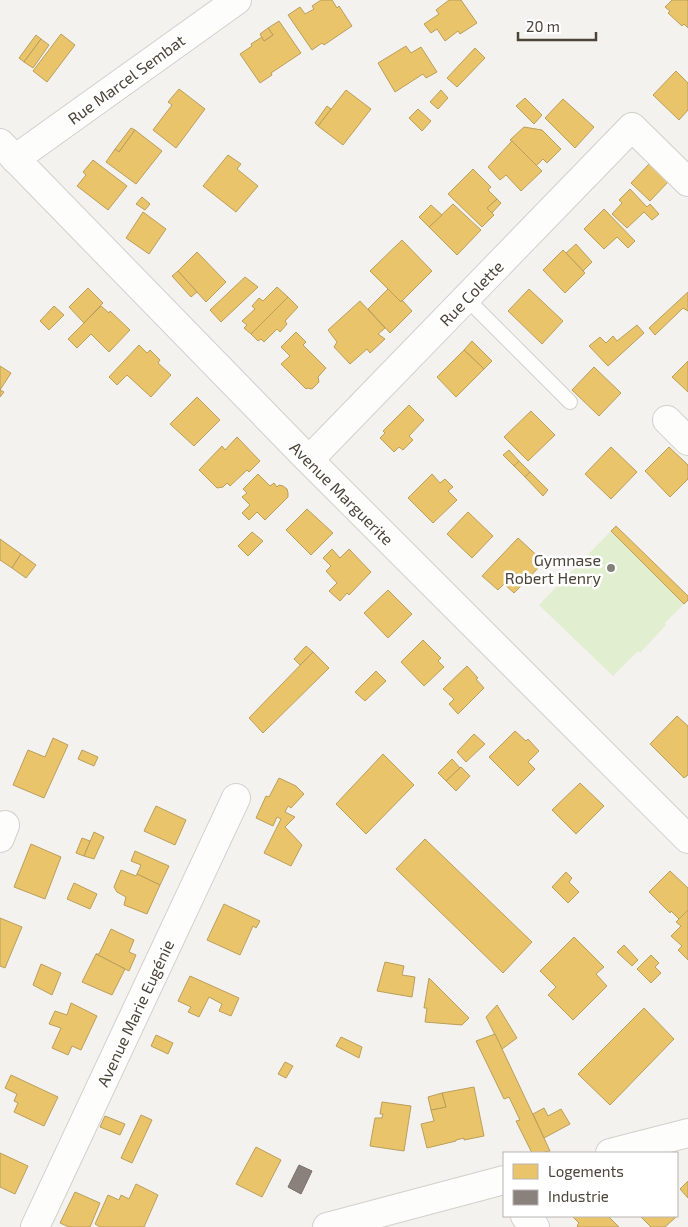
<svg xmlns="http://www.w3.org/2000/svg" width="688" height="1227" viewBox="0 0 688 1227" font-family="'Exo 2',sans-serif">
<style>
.green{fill:#e1eecf}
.homes{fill:#e9c46a;stroke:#ba9e5b}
.industry{fill:#8a817c;stroke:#776f68}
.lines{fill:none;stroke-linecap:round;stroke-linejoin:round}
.lane-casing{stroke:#d2d0cb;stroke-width:16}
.street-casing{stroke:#d2d0cb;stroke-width:30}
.lane{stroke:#fdfdfc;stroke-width:14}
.street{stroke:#fdfdfc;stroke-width:28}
.poi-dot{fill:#868178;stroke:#fff;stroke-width:2}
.labels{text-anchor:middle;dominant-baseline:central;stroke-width:5;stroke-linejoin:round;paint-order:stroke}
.street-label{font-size:16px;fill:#4b4439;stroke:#fff}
.poi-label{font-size:16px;fill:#4b4439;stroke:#fff;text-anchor:end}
</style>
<rect width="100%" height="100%" fill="#f4f2ee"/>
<!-- green -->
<path class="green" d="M611,531L684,604L665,623L666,625L640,653L638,651L613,676L539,605Z"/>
<!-- homes -->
<g class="homes">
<path d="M321,0H332L337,8L339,6L352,26L324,45L322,43L312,50L288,15L300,7L305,14L314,9L312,6Z"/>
<path d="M449,0H461L477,23L460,34L458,31L445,41L437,29L431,33L424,24L439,14L436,10Z"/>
<path d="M672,0H688V28L684,24L682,26L668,13L670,11L665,7Z"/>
<path d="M279,21L301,53L271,73L272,75L260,83L240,54L252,46L251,44L262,37L264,41L273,35L268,28Z"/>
<path d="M268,28L273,35L264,41L260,34Z"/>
<path d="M61,34L75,45L47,82L33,71Z"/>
<path d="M36,35L41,39L24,62L19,58Z"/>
<path d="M41,39L49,45L33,68L24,62Z"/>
<path d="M406,46L411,53L421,47L437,72L426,78L423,74L395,92L378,63Z"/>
<path d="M475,48L485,58L457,87L447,78Z"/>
<path d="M676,71L688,83V110L679,120L653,95Z"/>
<path d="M179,89L205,109L176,148L153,130L172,105L168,102Z"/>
<path d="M346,90L371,109L343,145L318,126Z"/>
<path d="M441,90L448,98L438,109L430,102Z"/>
<path d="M525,98L542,115L534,124L516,106Z"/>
<path d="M563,99L594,127L575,148L545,118Z"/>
<path d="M327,106L331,109L318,126L315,123Z"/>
<path d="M418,109L431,121L422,131L409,118Z"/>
<path d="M524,127L542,130L561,149L547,163L543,159L536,166L510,140Z"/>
<path d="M131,128L135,130L119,152L115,149Z"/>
<path d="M135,130L162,151L136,184L106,162L115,149L119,152Z"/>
<path d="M512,141L542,171L521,191L506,175L500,180L488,167Z"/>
<path d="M228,155L241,164L237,169L258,186L236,212L203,186Z"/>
<path d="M93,160L127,186L108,210L77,186L86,175L83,172Z"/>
<path d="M649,164L668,182L650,201L631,183Z"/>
<path d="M473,169L491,187L488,190L497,199L487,208L494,215L482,227L448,194Z"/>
<path d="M630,189L647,207L650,204L659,214L652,220L644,212L627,228L612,214L622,203L619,200Z"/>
<path d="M142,197L150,204L145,210L136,204Z"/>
<path d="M497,199L501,203L492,213L487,208Z"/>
<path d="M453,204L481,230L457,255L429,227Z"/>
<path d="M431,205L442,215L429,227L419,217Z"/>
<path d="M604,209L635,241L628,248L617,237L604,249L584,229Z"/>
<path d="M143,212L166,229L149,254L126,238Z"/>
<path d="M402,240L432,271L401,302L370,271Z"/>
<path d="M576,244L592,262L583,271L566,253Z"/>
<path d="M563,250L585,273L565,293L543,270Z"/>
<path d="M197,252L226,282L206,302L178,271Z"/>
<path d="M178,271L197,292L191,297L172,276Z"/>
<path d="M245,277L258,287L221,322L210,310Z"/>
<path d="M277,287L288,297L251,334L244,328L247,325L242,321L255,309L252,306L259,298L263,301Z"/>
<path d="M88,288L103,303L84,323L69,307Z"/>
<path d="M388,289L401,302L402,300L412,311L390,333L368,309Z"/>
<path d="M529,289L563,321L542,344L508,311Z"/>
<path d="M688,292V311L683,308L655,335L649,328Z"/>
<path d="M288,297L298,307L285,321L287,324L280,332L277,329L264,342L261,339L258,341L251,334Z"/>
<path d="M360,301L385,328L378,334L385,339L370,353L367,349L350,364L334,347L337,342L328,330Z"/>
<path d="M54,306L64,315L49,330L40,321Z"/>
<path d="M101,306L109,313L110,311L130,330L109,352L91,334L77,348L68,339Z"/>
<path d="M637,325L644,333L608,366L589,346L600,337L606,343L613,336L617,341Z"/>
<path d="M296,332L306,342L303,345L326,368L318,377L319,382L312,389L307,388L306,389L281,364L290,356L281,347Z"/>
<path d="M472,341L492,361L484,369L464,350Z"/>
<path d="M139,345L147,353L150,350L160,360L158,363L171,375L151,397L127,375L117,385L109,377Z"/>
<path d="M464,350L484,369L456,397L437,377Z"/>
<path d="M688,361V392L672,377Z"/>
<path d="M0,366L11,373L0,390L4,392L0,397Z"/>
<path d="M594,367L621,393L599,416L572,390Z"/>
<path d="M197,397L220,420L194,446L170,424Z"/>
<path d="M409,405L424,420L409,436L413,440L403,450L399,447L394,452L380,438L385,433L383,431Z"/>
<path d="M531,411L555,435L528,461L504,437Z"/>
<path d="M237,437L260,461L249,472L247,470L230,486L227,483L223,487L217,488L199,470L222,446L225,450Z"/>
<path d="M611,447L637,472L611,499L585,474Z"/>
<path d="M669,447L688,465V479L670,497L645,471Z"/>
<path d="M509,450L519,461L514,466L503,455Z"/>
<path d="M519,461L530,472L525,477L514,466Z"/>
<path d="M530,472L548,490L543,496L525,477Z"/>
<path d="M258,474L270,486L274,483L277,487L279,485L283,486L287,489L288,493V497L265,520L257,512L249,520L242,513L250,505L242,497L247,493L243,489Z"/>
<path d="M432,474L440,483L445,479L453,487L448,491L457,500L433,523L408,498Z"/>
<path d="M307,509L333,533L311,555L286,530Z"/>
<path d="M468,512L493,536L472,558L447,534Z"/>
<path d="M616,526L688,596V600L684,604L611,531Z"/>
<path d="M252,532L263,541L248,556L238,546Z"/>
<path d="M518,538L544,562L514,593L504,584L498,590L482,576Z"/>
<path d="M0,539L21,554L12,568L0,560Z"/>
<path d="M332,549L340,558L349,549L371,572L349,595L347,593L340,601L329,591L337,583L326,571L331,566L323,558Z"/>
<path d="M21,554L36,565L26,578L12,568Z"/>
<path d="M388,590L412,614L388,638L364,613Z"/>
<path d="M423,640L441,658L438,661L444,667L424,686L401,662Z"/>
<path d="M306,646L313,652L300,665L294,659Z"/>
<path d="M313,652L329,668L263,733L249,718Z"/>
<path d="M467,666L478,678L476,679L484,688L458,714L449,704L454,699L443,689Z"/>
<path d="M376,671L386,681L365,701L355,692Z"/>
<path d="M677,716L688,726V775L684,778L650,744Z"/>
<path d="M515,731L526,741L528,739L539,751L528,762L535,769L518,786L489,757Z"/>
<path d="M474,734L485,744L466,762L457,752Z"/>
<path d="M53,738L68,745L44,798L13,785L28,750L45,757Z"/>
<path d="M82,750L98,757L94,766L78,759Z"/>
<path d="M383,754L414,785L366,834L336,804Z"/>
<path d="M452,759L460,768L446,781L438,773Z"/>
<path d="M461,767L470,776L456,791L446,781Z"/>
<path d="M279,778L296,786L304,794L291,808L288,806L285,812L295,817L285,827L302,845L291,866L264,853L281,819L277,817L273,826L256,818L266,796L269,797Z"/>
<path d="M580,783L604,806L576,834L552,810Z"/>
<path d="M156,806L186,820L175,845L144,831Z"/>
<path d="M94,832L104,837L94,859L84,856Z"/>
<path d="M82,838L90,841L84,856L76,853Z"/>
<path d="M425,839L532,942L503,973L396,869Z"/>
<path d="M31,844L61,857L45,899L14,887Z"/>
<path d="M135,851L169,866L160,885L137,874L141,865L131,861Z"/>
<path d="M121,870L136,876L137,874L160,885L147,914L124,905L126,897L117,892L114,887Z"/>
<path d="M670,871L688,888V910L679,919L671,911L670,913L649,892Z"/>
<path d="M566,872L572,878L569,882L579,892L568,903L552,887Z"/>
<path d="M74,883L97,894L90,909L67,899Z"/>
<path d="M224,904L260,921L256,928L253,926L240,955L207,940Z"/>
<path d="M688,910V960L678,950L682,946L671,936L681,926L676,922Z"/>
<path d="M0,918L22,927L5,968L0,966Z"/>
<path d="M111,929L134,940L129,952L136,955L129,971L96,954H99Z"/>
<path d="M574,937L604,967L596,974L607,986L573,1020L548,995L556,987L540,971Z"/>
<path d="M624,945L638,960L632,966L617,952Z"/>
<path d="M96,954L125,969L112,995L82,982Z"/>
<path d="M651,955L659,963L655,967L661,973L651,983L637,969Z"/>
<path d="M385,962L404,966L402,975L415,977L412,997L377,991Z"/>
<path d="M41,964L61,973L52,995L33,985Z"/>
<path d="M190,976L239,998L231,1016L219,1011L222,1004L209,997L199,1017L188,1012L191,1007L178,1001Z"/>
<path d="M429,978L469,1018L462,1025L425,1022L427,1008H424Z"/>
<path d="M71,1003L97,1016L81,1050L72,1046L68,1055L52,1048L61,1028L49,1024L55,1011L67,1015Z"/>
<path d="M497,1005L517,1038L502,1049L486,1017Z"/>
<path d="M644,1008L674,1039L610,1105L578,1074Z"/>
<path d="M495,1034L544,1138L550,1151L540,1153H532L516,1121L520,1120L509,1097L504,1099L476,1041Z"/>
<path d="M156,1035L173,1043L168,1054L151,1046Z"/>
<path d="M341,1037L362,1047L359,1058L336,1046Z"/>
<path d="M285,1062L293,1066L286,1078L278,1074Z"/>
<path d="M11,1075L58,1097L44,1126L14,1112L18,1103L14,1101L17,1094L5,1088Z"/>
<path d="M474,1087L484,1136L464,1140V1138L456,1140V1141L427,1148L421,1124L434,1121L431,1110L446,1107L442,1093Z"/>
<path d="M442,1093L446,1107L431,1110L428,1097Z"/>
<path d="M382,1102L411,1106L404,1151L370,1146L375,1118H382L383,1114H380Z"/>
<path d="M544,1108L548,1116L561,1109L570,1124L544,1138L533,1114Z"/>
<path d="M141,1115L152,1120L132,1163L121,1158Z"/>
<path d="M105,1116L125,1124L120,1135L100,1127Z"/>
<path d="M256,1147L281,1160L262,1197L236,1184Z"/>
<path d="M0,1153L28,1166L15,1194L0,1187Z"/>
<path d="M688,1181V1198L680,1189Z"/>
<path d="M136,1184L158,1195L144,1227H100L95,1224L108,1195L119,1200L121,1195L129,1199Z"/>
<path d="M75,1192L100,1203L90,1227H69L60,1223Z"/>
<path d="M677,1215V1216L665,1227H651L640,1216Z"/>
<path d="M572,1216H608L619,1227H578L577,1226L579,1223Z"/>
</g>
<!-- industry -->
<path class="industry" d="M299,1165L312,1171L301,1194L288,1187Z"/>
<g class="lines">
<!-- lane casing -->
<g class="lane-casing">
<path id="lane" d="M466,298L570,402"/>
</g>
<!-- street casing -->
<g class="street-casing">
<g id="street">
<path d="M0,143L301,452L688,839"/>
<path d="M15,159L237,0"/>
<path d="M667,420L688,441"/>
<path d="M309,460L632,127L688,182"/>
<path d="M0,838L5,825"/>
<path d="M610,1153L688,1133"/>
<path d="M525,1216L535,1227"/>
<path d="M35,1227L236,798"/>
<path d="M327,1227L504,1180"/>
</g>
</g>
<!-- lane -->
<use href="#lane" class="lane"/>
<!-- street -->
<use href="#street" class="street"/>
</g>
<!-- markers -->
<circle class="poi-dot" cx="611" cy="568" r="5"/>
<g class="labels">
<!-- street labels -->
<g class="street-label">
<text transform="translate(126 79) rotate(-36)">Rue Marcel Sembat</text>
<text transform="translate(471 293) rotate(-46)">Rue Colette</text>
<text transform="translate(342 493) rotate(45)">Avenue Marguerite</text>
<text transform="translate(135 1013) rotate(-65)">Avenue Marie Eugénie</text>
</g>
<!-- poi labels -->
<g class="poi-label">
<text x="601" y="559">Gymnase<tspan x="601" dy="18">Robert Henry</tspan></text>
</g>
</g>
<!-- legend -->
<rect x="503" y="1152" width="175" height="65" fill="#ffffff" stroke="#b7b4b0"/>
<rect x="513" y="1164" width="25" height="15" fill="#e9c46a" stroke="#b7b4b0"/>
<text x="548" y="1177" font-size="15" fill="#4b4439">Logements</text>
<rect x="513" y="1190" width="25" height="15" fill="#8a817c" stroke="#b7b4b0"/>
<text x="548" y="1202" font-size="15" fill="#4b4439">Industrie</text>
<!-- scale -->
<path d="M518 32v8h78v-8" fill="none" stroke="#4b4439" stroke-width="2.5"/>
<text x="526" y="32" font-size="15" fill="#4b4439" stroke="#ffffff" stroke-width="4" paint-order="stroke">20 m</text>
</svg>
